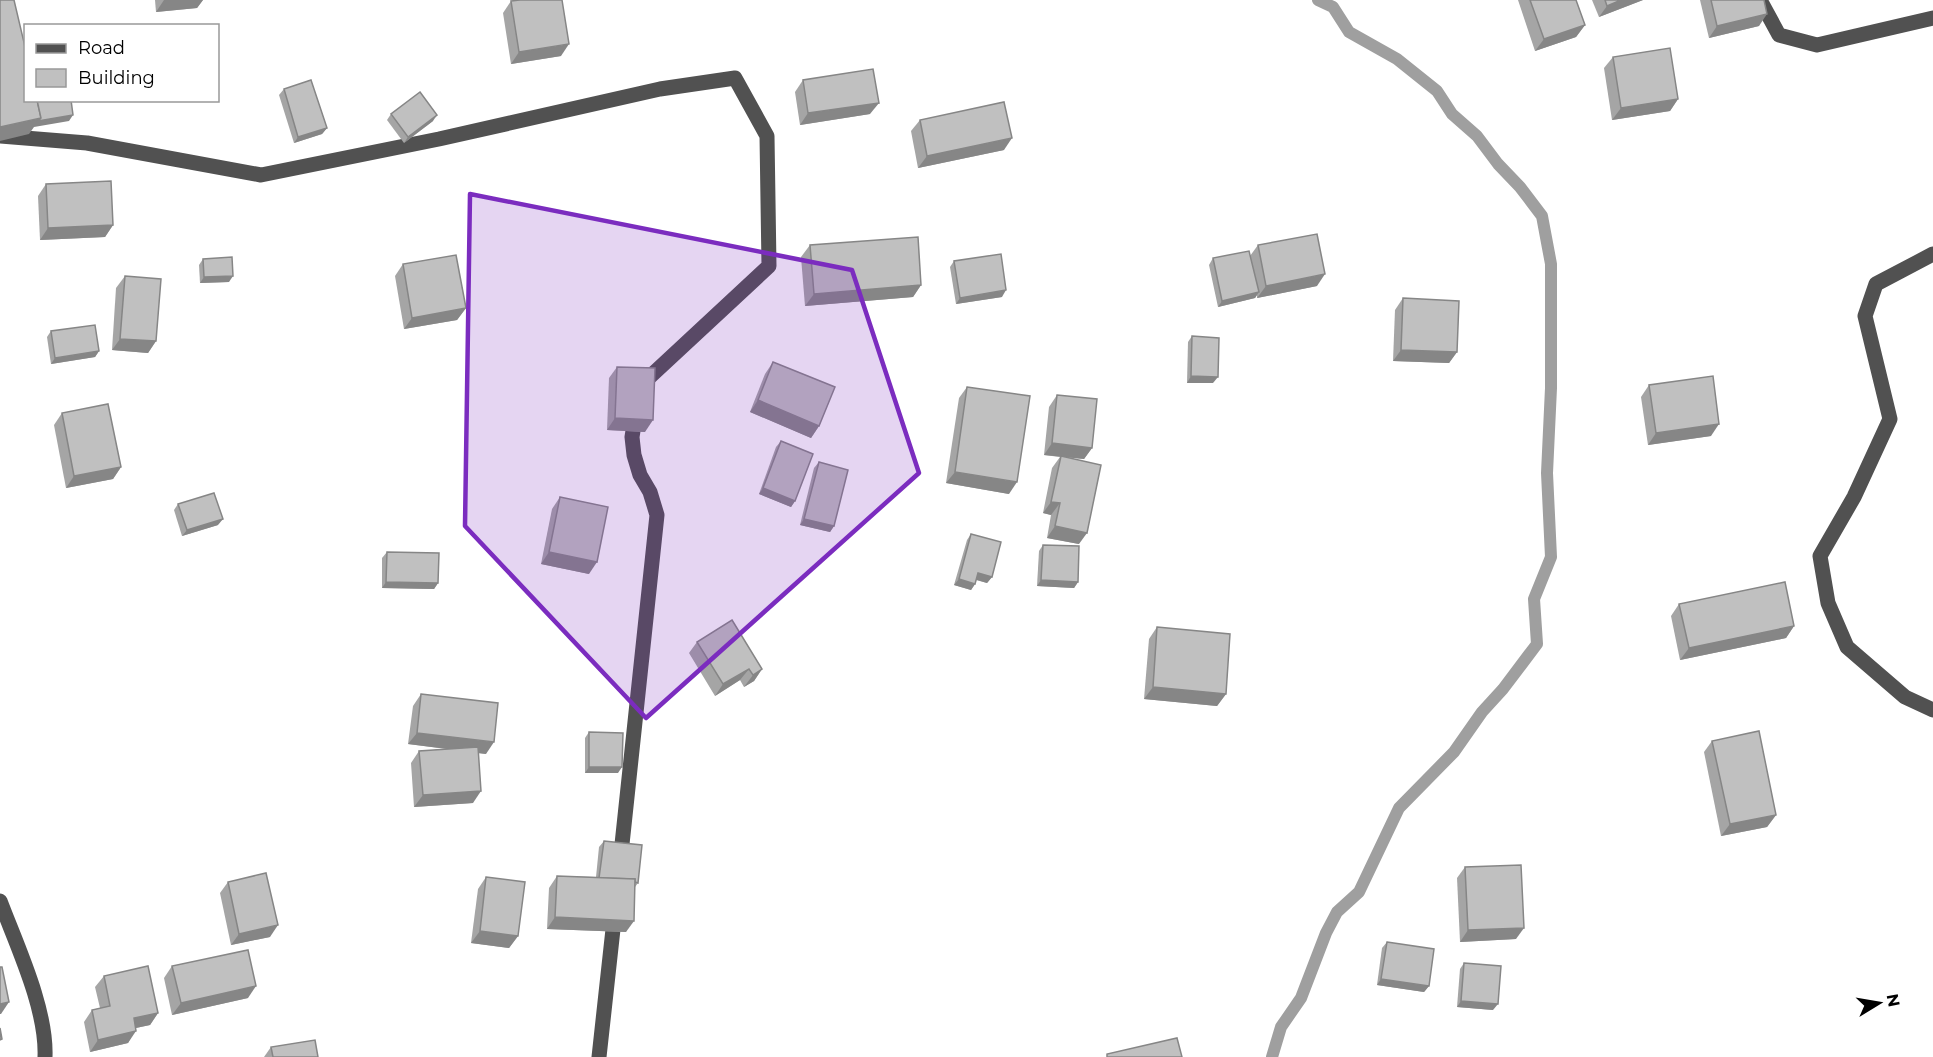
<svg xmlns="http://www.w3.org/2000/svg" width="1933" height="1057" viewBox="0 0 1933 1057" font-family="Montserrat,sans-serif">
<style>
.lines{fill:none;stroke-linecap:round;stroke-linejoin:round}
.stream{stroke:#9f9f9f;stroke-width:12}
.minor{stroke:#515151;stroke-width:15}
.wall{fill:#a5a5a5}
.shaded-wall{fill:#868686}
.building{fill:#c0c0c0;stroke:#868686;stroke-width:1.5}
.marked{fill:#7b2cbf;fill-opacity:0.2;stroke:#7b2cbf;stroke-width:4.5;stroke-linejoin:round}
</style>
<rect width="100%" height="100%" fill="#fff"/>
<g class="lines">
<!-- stream -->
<path class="stream" d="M1272,1057L1281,1027L1301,998L1326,933L1337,912L1359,892L1399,808L1454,752L1482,712L1503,689L1537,644L1534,599L1551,557L1547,473L1551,388V264L1542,216L1520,187L1498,164L1477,136L1452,114L1437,91L1397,59L1349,32L1333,7L1318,0"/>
<!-- minor -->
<g class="minor">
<path d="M1760,0L1779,35L1817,45L1933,18"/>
<path d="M0,136L87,143L261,175L439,139L660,89L735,78L767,136L769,266L641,385"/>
<path d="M1933,254L1876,284L1865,316L1890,419L1854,497L1820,556L1828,603L1847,647L1905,697L1933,710"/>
<path d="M620,863L657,515L650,492L640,475L634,455L632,437L636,412"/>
<path d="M0,901C17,946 47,1009 45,1057"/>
<path d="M599,1057L615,911"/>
</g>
</g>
<!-- wall -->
<g class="wall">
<path d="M155,0H203L197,8L156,12Z"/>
<path d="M1518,0H1576L1585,25L1576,37L1535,51Z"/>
<path d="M1592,0H1643L1599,17Z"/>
<path d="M1700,0H1764L1759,26L1709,38Z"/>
<path d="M511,1L561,56L511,64L503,13Z"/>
<path d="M1613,57L1678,99L1670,111L1612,120L1604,68Z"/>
<path d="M803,80L870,114L800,125L795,92Z"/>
<path d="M284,89L327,128L322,134L294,143L279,95Z"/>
<path d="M391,114L433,121L404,143L387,120Z"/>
<path d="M920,120L1004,150L918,168L911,131Z"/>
<path d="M46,184L113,225L105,237L40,240L38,196Z"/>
<path d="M810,245L921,285L913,297L805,306L801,257Z"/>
<path d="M1258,245L1317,286L1257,298V295L1255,298L1218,307L1209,265L1213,258L1250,256Z"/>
<path d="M203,259L229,282L200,283L199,265Z"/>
<path d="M954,261L1002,297L956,304L950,267Z"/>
<path d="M403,264L466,308L457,320L404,329L395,276Z"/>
<path d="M125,276L156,341L148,353L112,350L116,288Z"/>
<path d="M1403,298L1457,352L1449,363L1393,361L1395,310Z"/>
<path d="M51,331L99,351L95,357L51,364L47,337Z"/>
<path d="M1192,336L1213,383H1187L1188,342Z"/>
<path d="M773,362L819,426L811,438L750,412L765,374Z"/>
<path d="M617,367L645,432L607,430L609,378Z"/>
<path d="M1649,385L1711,436L1648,445L1641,397Z"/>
<path d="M967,387L1009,494L946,483L959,398Z"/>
<path d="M1057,395L1092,448L1084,459L1064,457L1079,544L1047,538L1051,515L1043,513L1052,468L1060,457L1044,455L1049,407Z"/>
<path d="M62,413L121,467L113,479L66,488L54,425Z"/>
<path d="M781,441L795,501L791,507L759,494L776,447Z"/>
<path d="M819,462L834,526L830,532L800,525L814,468Z"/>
<path d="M560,497L589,574L541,564L552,509Z"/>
<path d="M178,504L218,525L182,536L174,510Z"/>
<path d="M971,534L992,577L987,583L976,580L975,584L971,590L954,585L967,540Z"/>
<path d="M1043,545L1078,582L1074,588L1037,586L1039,551Z"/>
<path d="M387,552L438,583L434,589L382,588V558Z"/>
<path d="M1679,604L1794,626L1786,638L1680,660L1671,616Z"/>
<path d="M1157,627L1226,694L1217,706L1144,699L1149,639Z"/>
<path d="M697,642L762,669L754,681L744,687L740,680L715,696L689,653Z"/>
<path d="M421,694L486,754L478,753L473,803L414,807L411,763L419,751L448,749L408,744L413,706Z"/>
<path d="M589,732L618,773H585V738Z"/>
<path d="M1712,741L1776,815L1767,827L1721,836L1704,752Z"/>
<path d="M604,841L638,883L635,887L626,932L547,929L549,888L557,876L596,877L599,847Z"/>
<path d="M1465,867L1516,939L1460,942L1457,878Z"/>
<path d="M486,877L518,936L509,948L471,943L478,889Z"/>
<path d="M228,882L270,937L231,945L220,893Z"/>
<path d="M1387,942L1429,986L1424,992L1377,985L1382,948Z"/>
<path d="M1464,963L1493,1010L1457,1007L1460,969Z"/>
<path d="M172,966L248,998L172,1015L164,978Z"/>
<path d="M104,976L158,1013L150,1025L136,1028L128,1043L90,1052L84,1022L92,1010L100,1008L95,987Z"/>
<path d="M271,1047L318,1057H264Z"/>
</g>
<!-- shaded-wall -->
<g class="shaded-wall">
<path d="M164,0H203L197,8L156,12Z"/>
<path d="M1621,0H1643L1599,17L1607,6Z"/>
<path d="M1767,14L1759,26L1709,38L1717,26Z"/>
<path d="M1585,25L1576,37L1535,51L1544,39Z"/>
<path d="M569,44L561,56L511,64L519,52Z"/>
<path d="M1678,99L1670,111L1612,120L1621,108Z"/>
<path d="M879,103L870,114L800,125L808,113Z"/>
<path d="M73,115L69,121L34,127L29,134L0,141V127L41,118Z"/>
<path d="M437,115L433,121L404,143L408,137Z"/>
<path d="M327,128L322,134L294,143L298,137Z"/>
<path d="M1012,138L1004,150L918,168L927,156Z"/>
<path d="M113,225L105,237L40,240L48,228Z"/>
<path d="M1325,274L1317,286L1257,298L1266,286Z"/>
<path d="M233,276L229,282L200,283L204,277Z"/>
<path d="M921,285L913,297L805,306L814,294Z"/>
<path d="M1006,290L1002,297L956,304L960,298Z"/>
<path d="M1259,292L1255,298L1218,307L1222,301Z"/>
<path d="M466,308L457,320L404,329L412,318Z"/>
<path d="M120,339L156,341L148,353L112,350Z"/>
<path d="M1401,350L1457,352L1449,363L1393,361Z"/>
<path d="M99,351L95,357L51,364L55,358Z"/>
<path d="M1191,376L1218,377L1213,383H1187Z"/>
<path d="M758,400L819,426L811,438L750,412Z"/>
<path d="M615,418L653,420L645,432L607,430Z"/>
<path d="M1719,424L1711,436L1648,445L1656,433Z"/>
<path d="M1052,443L1092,448L1084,459L1044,455Z"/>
<path d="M121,467L113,479L66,488L74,476Z"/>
<path d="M955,472L1017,482L1009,494L946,483Z"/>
<path d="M763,488L795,501L791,507L759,494Z"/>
<path d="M1051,502L1060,503L1051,515L1043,513Z"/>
<path d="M223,519L218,525L182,536L187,530Z"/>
<path d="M804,519L834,526L830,532L800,525Z"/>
<path d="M1055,526L1087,533L1079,544L1047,538Z"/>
<path d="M549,552L597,562L589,574L541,564Z"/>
<path d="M978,573L992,577L987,583L974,579Z"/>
<path d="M959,579L975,584L971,590L954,585Z"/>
<path d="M1041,580L1078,582L1074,588L1037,586Z"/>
<path d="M386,582L438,583L434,589L382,588Z"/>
<path d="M1794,626L1786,638L1680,660L1689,648Z"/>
<path d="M749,669L740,680L715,696L723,684Z"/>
<path d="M762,669L754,681L744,687L753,675Z"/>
<path d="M1153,687L1226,694L1217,706L1144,699Z"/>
<path d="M417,733L494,742L486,754L408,744Z"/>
<path d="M589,767H622L618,773H585Z"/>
<path d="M481,791L473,803L414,807L423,795Z"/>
<path d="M1776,815L1767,827L1721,836L1730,824Z"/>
<path d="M555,917L634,921L626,932L547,929Z"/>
<path d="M278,925L270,937L231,945L239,934Z"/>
<path d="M1524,928L1516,939L1460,942L1468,930Z"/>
<path d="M480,931L518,936L509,948L471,943Z"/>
<path d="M1381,979L1429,986L1424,992L1377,985Z"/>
<path d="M256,986L248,998L172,1015L181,1003Z"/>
<path d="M1461,1001L1498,1004L1493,1010L1457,1007Z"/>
<path d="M9,1002L1,1014H0V1004Z"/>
<path d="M158,1013L150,1025L126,1030L134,1018Z"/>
<path d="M136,1031L128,1043L90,1052L98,1040Z"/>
</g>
<!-- building -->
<g class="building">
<path d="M0,0H14L26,51V100H37L41,118L0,127Z"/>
<path d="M520,0H562L569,44L519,52L511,1Z"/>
<path d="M1530,0H1576L1585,25L1544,39Z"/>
<path d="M1605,0H1621L1607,6Z"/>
<path d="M1711,0H1764L1767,14L1717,26Z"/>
<path d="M1670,48L1678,99L1621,108L1613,57Z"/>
<path d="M873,69L879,103L808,113L803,80Z"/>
<path d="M311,80L327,128L298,137L284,89Z"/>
<path d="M420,92L437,115L408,137L391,114Z"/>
<path d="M37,100H71L73,115L38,121L41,118Z"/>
<path d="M1004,102L1012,138L927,156L920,120Z"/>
<path d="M111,181L113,225L48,228L46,184Z"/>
<path d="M1317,234L1325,274L1266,286L1258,245Z"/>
<path d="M918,237L921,285L814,294L810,245Z"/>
<path d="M1249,251L1259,292L1222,301L1213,258Z"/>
<path d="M1001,254L1006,290L960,298L954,261Z"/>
<path d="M456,255L466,308L412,318L403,264Z"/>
<path d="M232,257L233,276L204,277L203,259Z"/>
<path d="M125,276L161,279L156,341L120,339Z"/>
<path d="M1403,298L1459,301L1457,352L1401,350Z"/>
<path d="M95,325L99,351L55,358L51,331Z"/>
<path d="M1192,336L1219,338L1218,377L1191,376Z"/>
<path d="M773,362L835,387L819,426L758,400Z"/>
<path d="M617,367L655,368L653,420L615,418Z"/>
<path d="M1713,376L1719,424L1656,433L1649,385Z"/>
<path d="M967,387L1030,396L1017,482L955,472Z"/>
<path d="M1057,395L1097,399L1092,448L1052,443Z"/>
<path d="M108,404L121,467L74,476L62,413Z"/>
<path d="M781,441L813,454L795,501L763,488Z"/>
<path d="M1061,456L1101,465L1087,533L1055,526L1060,503L1051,502Z"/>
<path d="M819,462L848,470L834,526L804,519Z"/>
<path d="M214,493L223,519L187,530L178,504Z"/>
<path d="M560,497L608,507L597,562L549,552Z"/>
<path d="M971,534L1001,542L992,577L978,573L975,584L959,579Z"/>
<path d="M1043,545L1079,546L1078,582L1041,580Z"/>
<path d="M387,552L439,553L438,583L386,582Z"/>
<path d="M1785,582L1794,626L1689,648L1679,604Z"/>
<path d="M732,620L762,669L753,675L749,669L723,684L697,642Z"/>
<path d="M1157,627L1230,634L1226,694L1153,687Z"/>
<path d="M421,694L498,703L494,742L417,733Z"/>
<path d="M1759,731L1776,815L1730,824L1712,741Z"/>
<path d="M589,732L623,733L622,767H589Z"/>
<path d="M478,747L481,791L423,795L419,751Z"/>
<path d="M604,841L642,845L638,883L635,882V879L599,878Z"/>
<path d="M1521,865L1524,928L1468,930L1465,867Z"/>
<path d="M266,873L278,925L239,934L228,882Z"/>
<path d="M557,876L635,879L634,921L555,917Z"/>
<path d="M486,877L525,882L518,936L480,931Z"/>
<path d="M1387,942L1434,949L1429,986L1381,979Z"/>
<path d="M248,950L256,986L181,1003L172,966Z"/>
<path d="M1464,963L1501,966L1498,1004L1461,1001Z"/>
<path d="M148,966L158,1013L134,1018L136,1031L98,1040L92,1010L110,1006L104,976Z"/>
<path d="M0,967H2L9,1002L0,1004Z"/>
<path d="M0,1028L2,1039L0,1040Z"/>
<path d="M1177,1038L1182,1057H1107V1054Z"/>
<path d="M315,1040L318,1057H273L271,1047Z"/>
</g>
<!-- marked area -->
<path class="marked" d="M470,194L852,270L919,473L646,718L465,526Z"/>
<!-- legend -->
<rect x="24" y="24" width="195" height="78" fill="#ffffff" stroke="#999999" stroke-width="1.5"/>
<rect x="36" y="44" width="30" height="9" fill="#515151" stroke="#999999" stroke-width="1.5"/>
<text x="78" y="54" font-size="18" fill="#000000">Road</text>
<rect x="36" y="69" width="30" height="18" fill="#c0c0c0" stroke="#999999" stroke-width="1.5"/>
<text x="78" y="84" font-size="18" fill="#000000">Building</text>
<!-- north arrow -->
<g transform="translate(1879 1003) rotate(79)" stroke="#ffffff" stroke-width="4.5" paint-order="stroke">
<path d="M0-4.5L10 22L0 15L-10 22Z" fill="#000000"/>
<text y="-9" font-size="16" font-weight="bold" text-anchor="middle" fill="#000000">N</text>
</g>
</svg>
